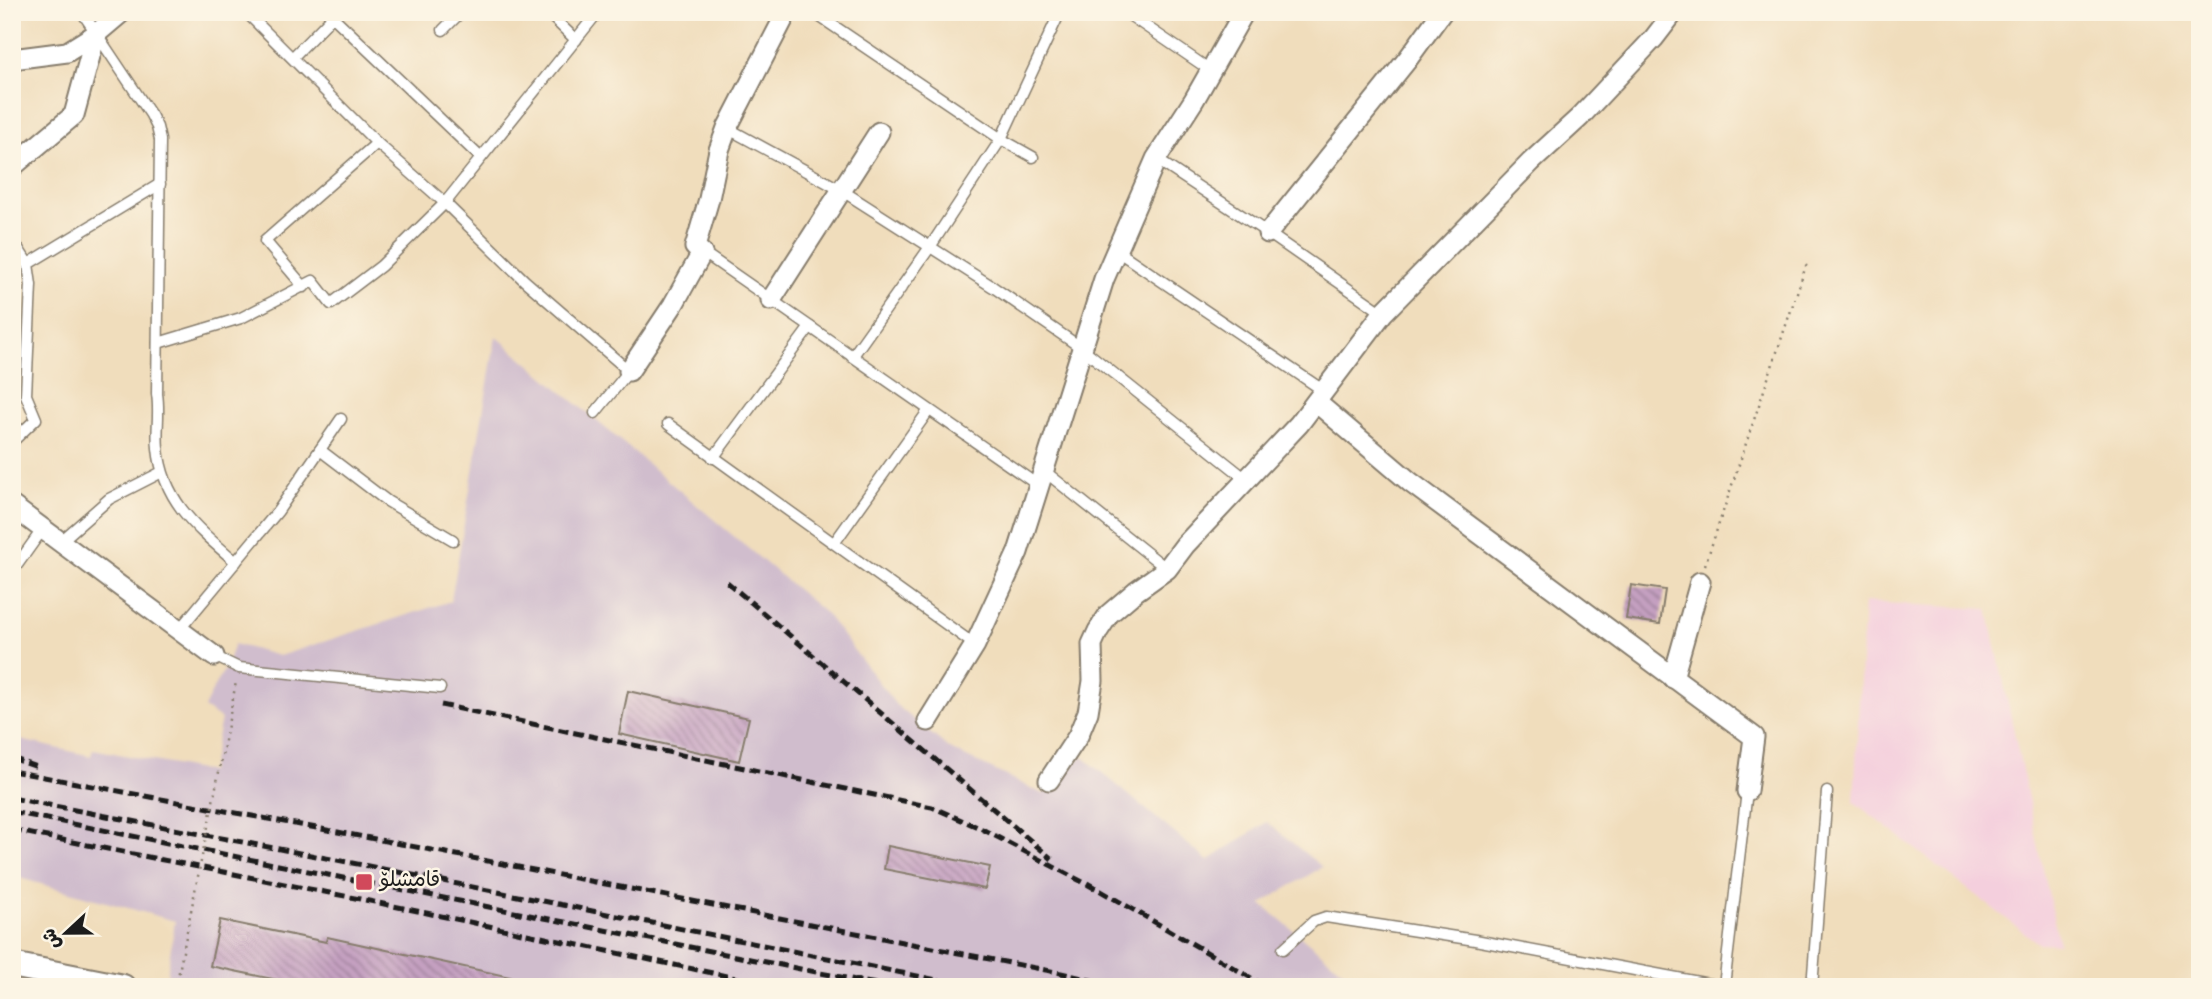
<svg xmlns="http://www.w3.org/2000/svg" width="2212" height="999" viewBox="0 0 2212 999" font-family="'Gochi Hand','Playpen Sans Arabic',sans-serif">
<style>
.built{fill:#f4cfdd}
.railway{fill:#d0bdcd}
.building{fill:url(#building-back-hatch)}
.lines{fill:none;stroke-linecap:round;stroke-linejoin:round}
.service-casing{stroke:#867c6c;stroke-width:13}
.minor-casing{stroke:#867c6c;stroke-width:23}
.tertiary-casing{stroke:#867c6c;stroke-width:28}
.path{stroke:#867c6c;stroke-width:2.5;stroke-dasharray:2 5;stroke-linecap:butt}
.service{stroke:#fff;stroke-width:10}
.minor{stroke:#fff;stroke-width:19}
.tertiary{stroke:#fff;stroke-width:24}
.rail{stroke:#1c1c1c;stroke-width:5;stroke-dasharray:10 5;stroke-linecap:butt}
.path-bridge{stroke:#867c6c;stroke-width:2.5;stroke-dasharray:2 5;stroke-linecap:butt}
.poi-dot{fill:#d1495b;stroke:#fcf5e5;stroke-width:2.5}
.labels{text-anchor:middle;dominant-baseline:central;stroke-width:5;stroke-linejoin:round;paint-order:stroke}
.poi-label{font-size:21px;fill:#1c1c1c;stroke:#fcf5e5;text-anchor:start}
</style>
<defs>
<pattern id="building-back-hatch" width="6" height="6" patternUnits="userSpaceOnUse" patternTransform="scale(1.75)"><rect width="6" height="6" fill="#c5a0c1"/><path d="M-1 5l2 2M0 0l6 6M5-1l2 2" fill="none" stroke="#9f829c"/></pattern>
</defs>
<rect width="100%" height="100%" fill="#fcf5e5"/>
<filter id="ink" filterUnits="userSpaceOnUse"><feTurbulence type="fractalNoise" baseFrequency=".0143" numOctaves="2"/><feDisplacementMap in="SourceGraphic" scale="14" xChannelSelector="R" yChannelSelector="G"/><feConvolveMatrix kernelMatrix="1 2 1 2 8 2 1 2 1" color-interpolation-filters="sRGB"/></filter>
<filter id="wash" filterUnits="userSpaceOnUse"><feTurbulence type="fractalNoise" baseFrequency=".00686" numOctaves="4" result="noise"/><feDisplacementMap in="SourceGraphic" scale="28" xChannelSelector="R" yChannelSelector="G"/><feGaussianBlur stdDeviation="1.57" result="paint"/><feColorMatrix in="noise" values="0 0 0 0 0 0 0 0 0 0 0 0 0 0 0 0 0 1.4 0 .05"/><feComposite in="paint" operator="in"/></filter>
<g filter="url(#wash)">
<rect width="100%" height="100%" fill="#f0ddbc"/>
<!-- built -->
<path class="built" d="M1864,602L1988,609L2059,944L2038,943L1854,802Z"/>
<!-- railway -->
<path class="railway" d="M496,336L826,614L896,705L950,749L1043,794L1082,756L1208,861L1267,822L1322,867L1261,904L1357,982L1382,987H225L167,974L175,921L12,876V738L91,756L93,749L210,772L221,719L204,708L217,681L225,669L234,644L279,656L451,601Z"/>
<g id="blocks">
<!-- building -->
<g class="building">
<path d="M1631,585L1665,590L1660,624L1626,619Z"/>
<path d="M628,691L749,718L739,761L619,734Z"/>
<path d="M888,846L990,867L985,889L884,869Z"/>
<path d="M220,920L326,942L327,937L528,981L527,987H312L210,966Z"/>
</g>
</g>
</g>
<g filter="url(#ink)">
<use href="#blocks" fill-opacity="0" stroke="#867c6c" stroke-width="2"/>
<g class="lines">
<!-- service casing -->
<g class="service-casing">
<g id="service">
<path d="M82,12L151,115L157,127L160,140L157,394C160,412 156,430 158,448C163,502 198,529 236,562"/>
<path d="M246,12L377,143L445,203L525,281L629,371L595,413"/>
<path d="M328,12L480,157"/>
<path d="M547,12L576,40"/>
<path d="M813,12L1001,139L1033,157"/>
<path d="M1125,12L1210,70"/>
<path d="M443,30L461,12"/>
<path d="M293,57L333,16"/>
<path d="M727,128L841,190L993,287L1083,349L1246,479"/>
<path d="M1156,159L1268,233L1383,313"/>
<path d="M12,239L28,264"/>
<path d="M1116,250L1324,391"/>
<path d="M701,251L1039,486"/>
<path d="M304,287L265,241L377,143"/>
<path d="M158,343L241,318L313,281L331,304L381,266L445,203L598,12"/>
<path d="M852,357L930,247L1001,139L1060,12"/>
<path d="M668,424L975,645"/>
<path d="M12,442L36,419L26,395L31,285L28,264L160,184"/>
<path d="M320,450L387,501L453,540"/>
<path d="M713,458L810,327"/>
<path d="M1043,470L1167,569"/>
<path d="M60,542L109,499L162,472"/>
<path d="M835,542L929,410"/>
<path d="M12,572L42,530"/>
<path d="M179,630L278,511L341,419"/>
<path d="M214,656L239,668L440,688"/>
<path d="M1283,949L1314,921L1326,917L1475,940L1725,987"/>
<path d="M1724,986L1747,791"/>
<path d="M1812,987L1827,792"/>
</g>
</g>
<!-- minor casing -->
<g class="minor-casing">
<g id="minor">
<path d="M12,59L67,52L96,34"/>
<path d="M12,167L74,115L96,34L122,12"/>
<path d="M1268,233L1407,60L1442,12"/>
<path d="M771,300L879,132"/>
<path d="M629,371L673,305L702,253L695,247L709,199L719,150L727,128L787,12"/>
<path d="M1316,402L1410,482L1754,737L1747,791"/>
<path d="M12,506L214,656"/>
<path d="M1673,678L1700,582"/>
<path d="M928,721L975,645L1018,552L1104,279L1156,159L1194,100L1244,12"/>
<path d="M1049,780L1078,736L1088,712L1093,681L1092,644L1098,631L1109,614L1136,591L1167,569L1185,545L1299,424L1383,313L1531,162L1580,117L1654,38L1674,12"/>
</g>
</g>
<!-- tertiary casing -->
<g class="tertiary-casing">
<path id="tertiary" d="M12,965L123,987"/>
</g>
<!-- path -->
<g class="path">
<path d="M1705,565L1808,260"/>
<path d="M221,762L236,682"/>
<path d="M176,987L191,911"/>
</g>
<!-- service -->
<use href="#service" class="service"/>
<!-- minor -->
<use href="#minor" class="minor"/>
<!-- tertiary -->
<use href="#tertiary" class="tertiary"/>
<!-- rail -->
<g class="rail">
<path d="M727,582L1052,859"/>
<path d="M441,705L932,807L982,829L1094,888"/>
<path d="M12,758L40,768"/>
<path d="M12,771L375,839L1061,973L1120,987"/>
<path d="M12,798L368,866L972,987"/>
<path d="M12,812L891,987"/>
<path d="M12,830L360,899L779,987"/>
<path d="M1087,883L1267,987"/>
</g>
<!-- path-bridge -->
<path class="path-bridge" d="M191,911L221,762"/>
</g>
</g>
<!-- markers -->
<rect class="poi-dot" x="355" y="873" width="18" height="18" rx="3.5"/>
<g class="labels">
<!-- poi labels -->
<g class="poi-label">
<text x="380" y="882">قامشلۆ</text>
</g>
</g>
<!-- margin -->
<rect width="2212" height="999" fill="none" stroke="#fcf5e5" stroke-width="42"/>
<!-- north arrow -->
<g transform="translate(66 933) rotate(248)" stroke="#fcf5e5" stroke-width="5" paint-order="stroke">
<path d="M0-5L12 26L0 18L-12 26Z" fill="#1c1c1c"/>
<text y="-10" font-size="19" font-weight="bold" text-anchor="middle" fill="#1c1c1c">ش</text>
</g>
</svg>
